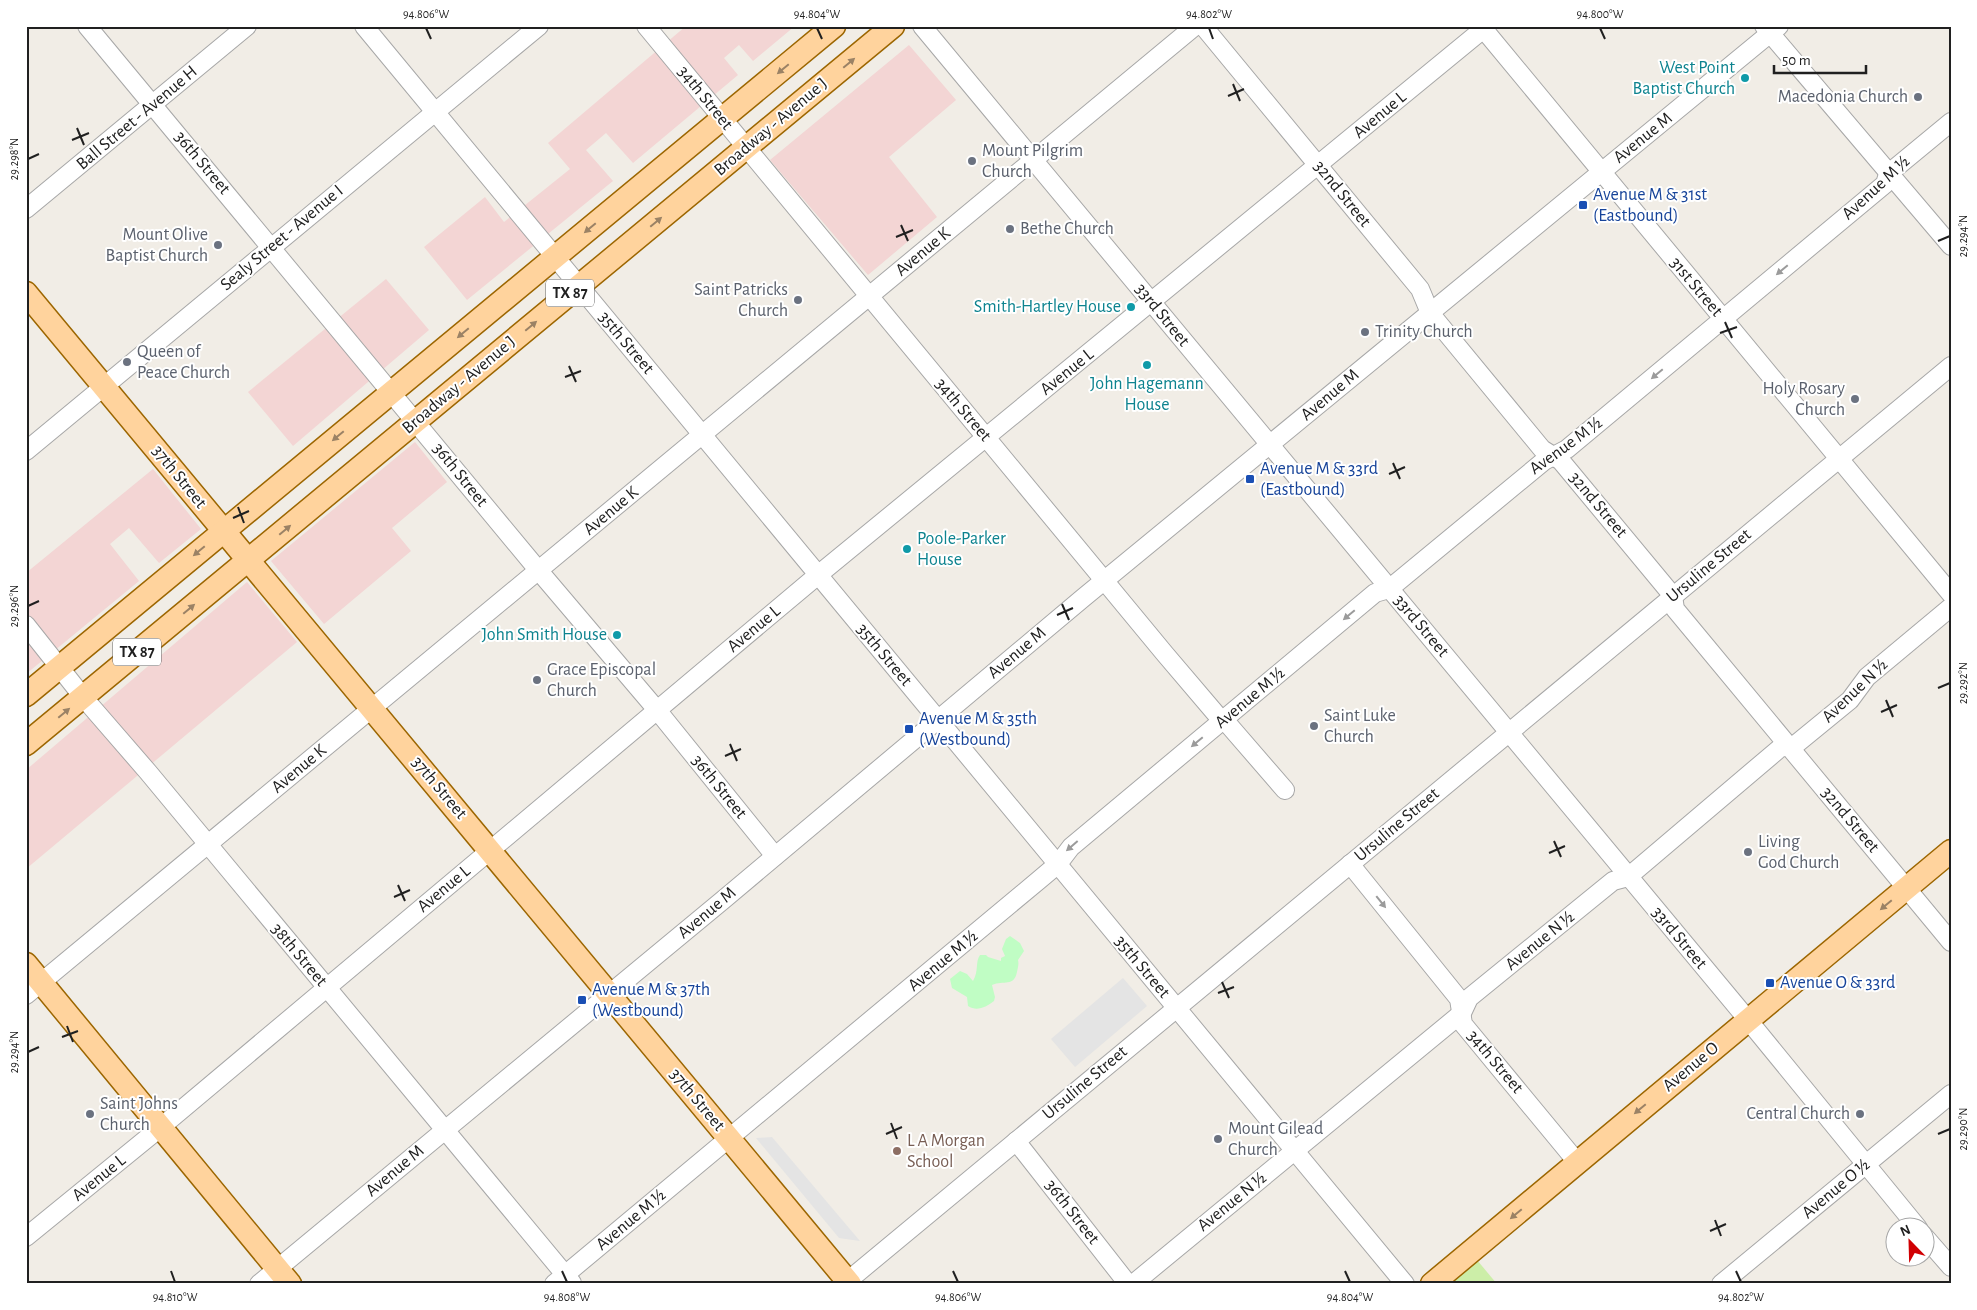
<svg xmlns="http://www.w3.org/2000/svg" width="1977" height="1310" viewBox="0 0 1977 1310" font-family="'Alegreya Sans',sans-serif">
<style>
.commercial{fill:#f3d5d4}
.grass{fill:#cceea8}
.park{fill:#c0fdc4}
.parking{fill:#e4e4e4}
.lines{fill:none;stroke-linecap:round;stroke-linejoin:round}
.minor-casing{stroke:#a7a7a7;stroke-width:20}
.major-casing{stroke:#9c6600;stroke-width:25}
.minor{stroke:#fff;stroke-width:18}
.major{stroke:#ffd39d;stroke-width:22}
.oneway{fill:#9b8265}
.oneway2{fill:#9b9b9b}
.ticks{fill:none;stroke:#202020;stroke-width:2}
.culture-dot{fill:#0f9aa8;stroke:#fff;stroke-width:2}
.worship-dot{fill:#6b7280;stroke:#fff;stroke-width:2}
.transit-dot{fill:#1a4fb4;stroke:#fff;stroke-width:2}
.education-dot{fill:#8d6e63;stroke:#fff;stroke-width:2}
.labels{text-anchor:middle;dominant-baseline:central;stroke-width:4;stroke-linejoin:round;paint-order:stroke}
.shield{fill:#fff;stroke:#636363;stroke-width:1}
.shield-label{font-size:16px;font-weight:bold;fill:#202020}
.culture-label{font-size:18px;fill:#0d838f;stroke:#fff;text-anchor:end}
.worship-label{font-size:18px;fill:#5b616d;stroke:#fff;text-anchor:start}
.street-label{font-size:18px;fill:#202020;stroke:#fff}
.transit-label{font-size:18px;fill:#164399;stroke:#fff;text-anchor:start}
.education-label{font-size:18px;fill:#785e54;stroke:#fff;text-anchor:start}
.neatline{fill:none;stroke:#202020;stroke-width:2}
.ticks-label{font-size:12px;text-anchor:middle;fill:#202020}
</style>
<rect width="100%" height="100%" fill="#f1ede6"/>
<!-- commercial -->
<g class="commercial">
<path d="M686,26H795L753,61L739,45L724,58L738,75L633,163L606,133L586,150L613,181L467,300L424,247L485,197L504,222L570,169L548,143Z"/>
<path d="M909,45L956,100L889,157L937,217L868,275L770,160Z"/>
<path d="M386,279L429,330L293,446L248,392Z"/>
<path d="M415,442L447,482L392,528L411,551L324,624L271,561Z"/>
<path d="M153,469L201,529L159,563L129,528L110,544L139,581L26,674V573Z"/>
<path d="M247,582L297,642L26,869V770Z"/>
</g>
<!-- grass -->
<path class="grass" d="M1477,1260L1497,1284H1447Z"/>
<!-- park -->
<path class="park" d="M1010,936L1020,943L1024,951L1018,960C1019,964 1018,967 1017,972C1014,987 1004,980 992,985L995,997L994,1001C986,1007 977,1012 968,1006L967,997L952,988L950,979L960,971L967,974L973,981C979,971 975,962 980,955H986L988,957L1001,961V958L1005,956L1002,949L1006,939Z"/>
<!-- parking -->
<g class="parking">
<path d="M1123,978L1147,1006L1075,1067L1051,1039Z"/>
<path d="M772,1137L860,1241L839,1238L756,1138Z"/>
</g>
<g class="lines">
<!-- minor casing -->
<g class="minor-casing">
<g id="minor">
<path d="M87,26L539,571L657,710L775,856"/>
<path d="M364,26L1405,1284"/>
<path d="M646,26L1165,654L1222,721L1227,723L1285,790"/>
<path d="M922,26L1748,1020L1918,1228"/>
<path d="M1203,26L1420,289L1430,313L1542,449L1561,461L1673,596L1675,609L1951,942"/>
<path d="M1481,26L1951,594"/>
<path d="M1764,26L1951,246"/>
<path d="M26,209L247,26"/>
<path d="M26,451L539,26"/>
<path d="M26,625L83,697L148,772L572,1283"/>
<path d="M1350,864L1459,999L1463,1024L1577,1162"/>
<path d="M26,995L1195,26"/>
<path d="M1016,1141L1128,1284"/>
<path d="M1924,1236L1951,1267"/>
<path d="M26,1237L161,1127L818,575L1487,26"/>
<path d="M259,1284L723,900L1083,598L1779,26"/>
<path d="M554,1284L1039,880L1058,864L1071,847L1375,593L1389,589L1544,461L1567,449L1885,184L1888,174L1951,122"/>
<path d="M844,1284L1951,366"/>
<path d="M1133,1284L1462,1013L1469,998L1613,881L1628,877L1780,748L1795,745L1850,700L1867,677L1951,607"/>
<path d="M1721,1284L1951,1094"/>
</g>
</g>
<!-- major casing -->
<g class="major-casing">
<g id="major">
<path d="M26,293L850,1284"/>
<path d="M26,695L834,26"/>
<path d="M26,744L893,26"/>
<path d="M26,964L290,1284"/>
<path d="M1432,1284L1951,851"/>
</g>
</g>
<!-- minor -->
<use href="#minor" class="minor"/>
<!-- major -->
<use href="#major" class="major"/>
</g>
<!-- one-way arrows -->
<defs><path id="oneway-solid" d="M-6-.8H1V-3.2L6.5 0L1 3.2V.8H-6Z" transform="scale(1.25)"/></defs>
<g class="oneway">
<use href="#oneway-solid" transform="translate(849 63) rotate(-40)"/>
<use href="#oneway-solid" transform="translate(783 69) rotate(140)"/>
<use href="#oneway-solid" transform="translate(656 222) rotate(-40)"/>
<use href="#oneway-solid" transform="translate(590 228) rotate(140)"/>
<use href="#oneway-solid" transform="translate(531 326) rotate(-40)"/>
<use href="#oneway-solid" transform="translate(463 333) rotate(140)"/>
<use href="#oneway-solid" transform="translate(338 436) rotate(140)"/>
<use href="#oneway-solid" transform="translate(285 530) rotate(-40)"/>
<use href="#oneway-solid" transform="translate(199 551) rotate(140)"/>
<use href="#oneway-solid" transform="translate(189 609) rotate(-40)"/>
<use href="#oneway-solid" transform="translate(64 713) rotate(-40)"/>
<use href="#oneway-solid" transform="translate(1886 905) rotate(140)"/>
<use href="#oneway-solid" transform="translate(1640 1109) rotate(140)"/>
<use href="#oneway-solid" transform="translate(1516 1214) rotate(140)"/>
</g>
<g class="oneway2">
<use href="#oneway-solid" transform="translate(1782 270) rotate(140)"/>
<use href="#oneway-solid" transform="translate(1657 374) rotate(140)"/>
<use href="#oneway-solid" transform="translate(1349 615) rotate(140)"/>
<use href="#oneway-solid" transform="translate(1197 742) rotate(140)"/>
<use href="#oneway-solid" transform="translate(1072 846) rotate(139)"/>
<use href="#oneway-solid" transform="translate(1381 902) rotate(51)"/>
</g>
<!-- ticks -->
<path class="ticks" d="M426,28L431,39M817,28L822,39M1209,28L1213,39M1600,28L1605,39M1233,84L1240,101M1228,96L1244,89M77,128L84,145M72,140L89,133M28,159L39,154M901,225L908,241M896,237L913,230M1938,241L1950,236M1725,322L1732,338M1720,333L1737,327M569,366L576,382M565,377L581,371M1393,463L1400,479M1389,474L1405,467M238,507L244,523M233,518L249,511M1062,604L1069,620M28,606L39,601M1057,615L1073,608M1938,688L1950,683M1886,700L1893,717M1881,712L1897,705M730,744L737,761M725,756L741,749M1554,841L1561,857M1549,853L1565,846M398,885L405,901M394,897L410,890M1222,982L1229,998M1218,993L1234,987M67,1026L73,1042M62,1037L78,1031M28,1052L39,1047M891,1123L897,1139M886,1134L902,1127M1938,1134L1950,1129M1715,1220L1721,1236M1710,1231L1726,1224M171,1271L175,1282M562,1271L567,1282M953,1271L958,1282M1345,1271L1350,1282M1736,1271L1741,1282"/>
<!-- markers -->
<g class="culture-dot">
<circle cx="1745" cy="78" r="5"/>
<circle cx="1131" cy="307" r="5"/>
<circle cx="1147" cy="365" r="5"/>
<circle cx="907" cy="549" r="5"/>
<circle cx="617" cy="635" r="5"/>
</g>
<g class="worship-dot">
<circle cx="1918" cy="97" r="5"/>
<circle cx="972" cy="161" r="5"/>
<circle cx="1010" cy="229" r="5"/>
<circle cx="218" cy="245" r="5"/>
<circle cx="798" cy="300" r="5"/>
<circle cx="1365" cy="332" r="5"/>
<circle cx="127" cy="362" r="5"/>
<circle cx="1855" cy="399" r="5"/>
<circle cx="537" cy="680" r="5"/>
<circle cx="1314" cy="726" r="5"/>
<circle cx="1748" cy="852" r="5"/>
<circle cx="90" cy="1114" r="5"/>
<circle cx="1860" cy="1114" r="5"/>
<circle cx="1218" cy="1139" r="5"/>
</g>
<g class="transit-dot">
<rect x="1578" y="200" width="10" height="10" rx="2.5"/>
<rect x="1245" y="474" width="10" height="10" rx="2.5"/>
<rect x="904" y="724" width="10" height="10" rx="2.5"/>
<rect x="1765" y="978" width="10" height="10" rx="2.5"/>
<rect x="577" y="995" width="10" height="10" rx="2.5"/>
</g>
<circle class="education-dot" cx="897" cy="1151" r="5"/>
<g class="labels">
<!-- shield labels -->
<g class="shield">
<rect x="546" y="279.5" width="48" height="27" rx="4"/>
<rect x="113" y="638.5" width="48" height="27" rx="4"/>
</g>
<g class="shield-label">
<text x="570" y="293">TX 87</text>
<text x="137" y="652">TX 87</text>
</g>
<!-- culture labels -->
<g class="culture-label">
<text x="1735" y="68">West Point<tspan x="1735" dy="21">Baptist Church</tspan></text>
<text x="1121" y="307">Smith-Hartley House</text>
<text x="1147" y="384" text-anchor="middle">John Hagemann<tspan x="1147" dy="21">House</tspan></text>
<text x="917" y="539" text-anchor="start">Poole-Parker<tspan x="917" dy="21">House</tspan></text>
<text x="607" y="635">John Smith House</text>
</g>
<!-- worship labels -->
<g class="worship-label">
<text x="1908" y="97" text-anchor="end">Macedonia Church</text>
<text x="982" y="151">Mount Pilgrim<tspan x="982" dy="21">Church</tspan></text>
<text x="1020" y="229">Bethe Church</text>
<text x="208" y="235" text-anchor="end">Mount Olive<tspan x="208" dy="21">Baptist Church</tspan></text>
<text x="788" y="290" text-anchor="end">Saint Patricks<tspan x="788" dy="21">Church</tspan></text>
<text x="1375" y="332">Trinity Church</text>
<text x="137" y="352">Queen of<tspan x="137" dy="21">Peace Church</tspan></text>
<text x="1845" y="389" text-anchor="end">Holy Rosary<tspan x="1845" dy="21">Church</tspan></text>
<text x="547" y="670">Grace Episcopal<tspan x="547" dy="21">Church</tspan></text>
<text x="1324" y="716">Saint Luke<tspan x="1324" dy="21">Church</tspan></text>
<text x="1758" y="842">Living<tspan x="1758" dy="21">God Church</tspan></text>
<text x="100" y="1104">Saint Johns<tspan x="100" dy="21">Church</tspan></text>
<text x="1850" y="1114" text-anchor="end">Central Church</text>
<text x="1228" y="1129">Mount Gilead<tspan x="1228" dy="21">Church</tspan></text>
</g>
<!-- street labels -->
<g class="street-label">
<text transform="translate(705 98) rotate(51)">34th Street</text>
<text transform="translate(1380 115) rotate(-40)">Avenue L</text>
<text transform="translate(137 118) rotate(-40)">Ball Street - Avenue H</text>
<text transform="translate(771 127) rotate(-40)">Broadway - Avenue J</text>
<text transform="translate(1643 138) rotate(-39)">Avenue M</text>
<text transform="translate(202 163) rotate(50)">36th Street</text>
<text transform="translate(1876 188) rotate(-43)">Avenue M ½</text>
<text transform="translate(1342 194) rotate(51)">32nd Street</text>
<text transform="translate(282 238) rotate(-40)">Sealy Street - Avenue I</text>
<text transform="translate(923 252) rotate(-40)">Avenue K</text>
<text transform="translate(1696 287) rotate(50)">31st Street</text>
<text transform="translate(1162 315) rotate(51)">33rd Street</text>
<text transform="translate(626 343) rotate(50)">35th Street</text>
<text transform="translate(1067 372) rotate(-39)">Avenue L</text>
<text transform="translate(459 385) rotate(-40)">Broadway - Avenue J</text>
<text transform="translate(1330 395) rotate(-40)">Avenue M</text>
<text transform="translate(963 410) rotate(50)">34th Street</text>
<text transform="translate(1566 446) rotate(-36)">Avenue M ½</text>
<text transform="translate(460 475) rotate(51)">36th Street</text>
<text transform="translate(179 477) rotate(51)">37th Street</text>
<text transform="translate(1598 505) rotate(50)">32nd Street</text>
<text transform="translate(611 511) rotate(-40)">Avenue K</text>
<text transform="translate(1709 566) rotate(-40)">Ursuline Street</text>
<text transform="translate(1421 626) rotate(50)">33rd Street</text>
<text transform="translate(754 629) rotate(-40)">Avenue L</text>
<text transform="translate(1017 653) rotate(-40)">Avenue M</text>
<text transform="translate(884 655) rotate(50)">35th Street</text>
<text transform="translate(1855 691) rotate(-44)">Avenue N ½</text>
<text transform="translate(1250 698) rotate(-40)">Avenue M ½</text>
<text transform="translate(299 769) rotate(-40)">Avenue K</text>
<text transform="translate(719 787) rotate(51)">36th Street</text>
<text transform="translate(439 788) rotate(50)">37th Street</text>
<text transform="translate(1850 820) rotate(50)">32nd Street</text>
<text transform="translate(1397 825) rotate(-40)">Ursuline Street</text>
<text transform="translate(444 889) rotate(-40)">Avenue L</text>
<text transform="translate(707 913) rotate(-40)">Avenue M</text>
<text transform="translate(1679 938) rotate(50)">33rd Street</text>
<text transform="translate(1540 941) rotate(-39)">Avenue N ½</text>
<text transform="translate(299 955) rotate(50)">38th Street</text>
<text transform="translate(943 961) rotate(-40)">Avenue M ½</text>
<text transform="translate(1142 967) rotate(50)">35th Street</text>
<text transform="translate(1495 1062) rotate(50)">34th Street</text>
<text transform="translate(1691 1067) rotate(-40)">Avenue O</text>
<text transform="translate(1085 1083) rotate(-40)">Ursuline Street</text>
<text transform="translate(697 1100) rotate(50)">37th Street</text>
<text transform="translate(395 1171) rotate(-40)">Avenue M</text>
<text transform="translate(99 1178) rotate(-39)">Avenue L</text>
<text transform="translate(1836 1189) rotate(-40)">Avenue O ½</text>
<text transform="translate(1232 1202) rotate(-39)">Avenue N ½</text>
<text transform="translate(1072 1212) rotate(52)">36th Street</text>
<text transform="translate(631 1220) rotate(-40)">Avenue M ½</text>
</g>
<!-- transit labels -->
<g class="transit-label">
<text x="1593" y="195">Avenue M &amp; 31st<tspan x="1593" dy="21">(Eastbound)</tspan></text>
<text x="1260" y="469">Avenue M &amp; 33rd<tspan x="1260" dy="21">(Eastbound)</tspan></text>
<text x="919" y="719">Avenue M &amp; 35th<tspan x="919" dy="21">(Westbound)</tspan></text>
<text x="1780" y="983">Avenue O &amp; 33rd</text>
<text x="592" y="990">Avenue M &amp; 37th<tspan x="592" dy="21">(Westbound)</tspan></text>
</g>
<!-- education labels -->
<g class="education-label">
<text x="907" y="1141">L A Morgan<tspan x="907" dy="21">School</tspan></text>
</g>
</g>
<!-- border -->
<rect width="1977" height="1310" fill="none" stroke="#ffffff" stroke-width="55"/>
<!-- north arrow -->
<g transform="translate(1910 1242) rotate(337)"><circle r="24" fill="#ffffff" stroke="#a6a6a6"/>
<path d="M0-4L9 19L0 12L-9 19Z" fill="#d00003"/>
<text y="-8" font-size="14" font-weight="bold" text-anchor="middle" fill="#202020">N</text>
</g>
<!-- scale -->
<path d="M1774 65v8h92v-8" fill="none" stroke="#202020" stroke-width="2.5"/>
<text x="1782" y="65" font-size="15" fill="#202020" stroke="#ffffff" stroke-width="4" paint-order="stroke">50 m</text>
<rect x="28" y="28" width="1922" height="1254" class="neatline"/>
<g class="ticks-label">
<text x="426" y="18">94.806°W</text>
<text x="817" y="18">94.804°W</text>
<text x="1209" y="18">94.802°W</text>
<text x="1600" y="18">94.800°W</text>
<text transform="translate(14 159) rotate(-90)" y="4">29.298°N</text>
<text transform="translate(1963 236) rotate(-90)" y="4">29.294°N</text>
<text transform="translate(14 606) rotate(-90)" y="4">29.296°N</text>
<text transform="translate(1963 683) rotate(-90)" y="4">29.292°N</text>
<text transform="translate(14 1052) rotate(-90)" y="4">29.294°N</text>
<text transform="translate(1963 1129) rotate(-90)" y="4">29.290°N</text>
<text x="175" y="1301">94.810°W</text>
<text x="567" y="1301">94.808°W</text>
<text x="958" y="1301">94.806°W</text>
<text x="1350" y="1301">94.804°W</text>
<text x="1741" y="1301">94.802°W</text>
</g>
</svg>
